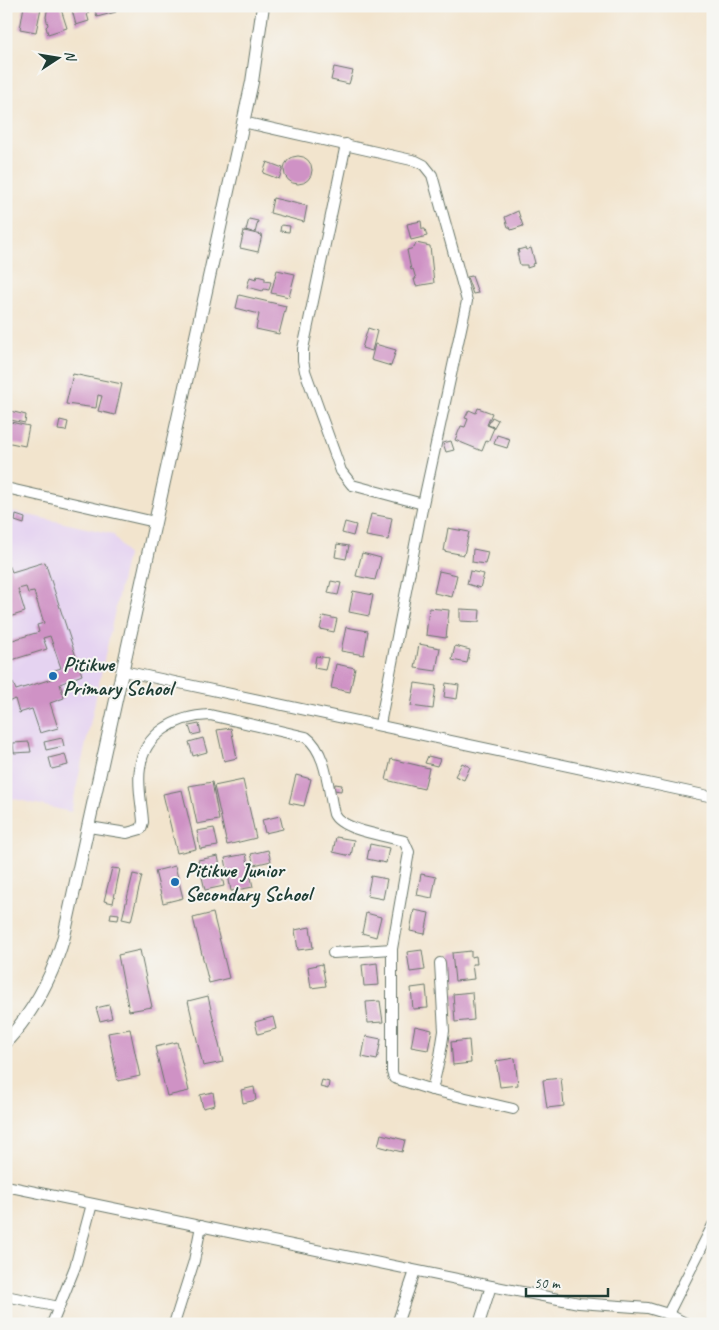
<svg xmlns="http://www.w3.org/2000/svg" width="719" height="1330" viewBox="0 0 719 1330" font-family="Caveat,sans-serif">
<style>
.built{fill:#e5d3f1}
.building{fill:#cf92c5}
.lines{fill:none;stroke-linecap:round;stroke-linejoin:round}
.minor-casing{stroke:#69776a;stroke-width:12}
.tertiary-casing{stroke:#69776a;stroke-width:14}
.minor{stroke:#fff;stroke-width:10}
.tertiary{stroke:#fff;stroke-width:12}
.poi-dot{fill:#1f6fb2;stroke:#f6f6f2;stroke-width:2}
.labels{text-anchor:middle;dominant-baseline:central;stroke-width:4;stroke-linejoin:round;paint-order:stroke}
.poi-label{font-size:21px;font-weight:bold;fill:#1f3d34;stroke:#f6f6f2;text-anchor:start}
</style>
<rect width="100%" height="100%" fill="#f6f6f2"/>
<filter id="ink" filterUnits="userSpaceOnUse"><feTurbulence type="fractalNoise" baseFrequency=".02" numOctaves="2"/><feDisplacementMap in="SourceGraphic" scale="10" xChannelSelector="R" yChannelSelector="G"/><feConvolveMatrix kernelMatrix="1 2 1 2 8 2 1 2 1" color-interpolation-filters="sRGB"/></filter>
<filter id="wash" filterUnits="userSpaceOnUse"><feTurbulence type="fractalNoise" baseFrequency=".0096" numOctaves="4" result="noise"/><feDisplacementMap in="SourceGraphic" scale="20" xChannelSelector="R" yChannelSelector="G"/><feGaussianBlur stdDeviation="1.12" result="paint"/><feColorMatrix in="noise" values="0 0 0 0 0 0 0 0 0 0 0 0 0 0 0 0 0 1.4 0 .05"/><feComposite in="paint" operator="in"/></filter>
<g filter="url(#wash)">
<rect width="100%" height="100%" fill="#f2e4cd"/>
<!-- built -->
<path class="built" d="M6,510L113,534L127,555L71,812L6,797Z"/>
<g id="blocks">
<!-- building -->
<g class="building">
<path d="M24,6L41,8L36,32L20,29Z"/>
<path d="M48,6H60L67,28L48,34L46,27L48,25L46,17Z"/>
<path d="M88,6L89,13L87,14L89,21L76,25L72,10Z"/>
<path d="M107,6H114L116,12L97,17L95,10Z"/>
<path d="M334,67L353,71L349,84L331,80Z"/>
<circle cx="298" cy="170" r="14"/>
<path d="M267,162L283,168L279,179L263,173Z"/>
<path d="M273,198L307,206L304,222L270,213Z"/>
<path d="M518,211L523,226L511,230L510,227H508L505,217Z"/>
<path d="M249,219L258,221L255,233L246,230Z"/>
<path d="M421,221L422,229H425L427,236L411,240L407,224Z"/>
<path d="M281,225L290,226L289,232L280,231Z"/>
<path d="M244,231L262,235L258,252L240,248Z"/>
<path d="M416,243L430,246L434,283L416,286L414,279H416L413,269L411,270L407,250L414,248Z"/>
<path d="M525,248L526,250L531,248L535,263L532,264L533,266L527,268V265H520L517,253H519L518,250Z"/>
<path d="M277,270L295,274L289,297L271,293Z"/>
<path d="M257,276L265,278V281L271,282L269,290L264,289L263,291L247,287L250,277L256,279Z"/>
<path d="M472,276L478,293L473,294L467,277Z"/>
<path d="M239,295L286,306L279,334L256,329L259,314L236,308Z"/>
<path d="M368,328L377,331L372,351L362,348Z"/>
<path d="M375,344L396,350L391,366L371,360Z"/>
<path d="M73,374L122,384L115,415L98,411L102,396L98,395L96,408L66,404Z"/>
<path d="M478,408L492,413L487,425L494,428L488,442L486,441L482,451L455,440L461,426L465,427L468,419L465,418L469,410L476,413Z"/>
<path d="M6,410L26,415L25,423L6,419Z"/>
<path d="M492,417L498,420L494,427L488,425Z"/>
<path d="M60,420L68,422L66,431L58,430Z"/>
<path d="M6,421L29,426L25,446L6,442Z"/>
<path d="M497,435L510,439L507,448L494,444Z"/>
<path d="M451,441L454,450L446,452L443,443Z"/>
<path d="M371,514L392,518L388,540L366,536Z"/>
<path d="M16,515L25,518L24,524L15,521Z"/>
<path d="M345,522L356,525L353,536L342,533Z"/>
<path d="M448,528L469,532L464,555L444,551Z"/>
<path d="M337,544L349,546L346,559L335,557Z"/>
<path d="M473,549L488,552L485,564L472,562Z"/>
<path d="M362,553L381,558L375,580L356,576Z"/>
<path d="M45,562L82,675L60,684L64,698L50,703L58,728L40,733L32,709L19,713L15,699L10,701L9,698L6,699V675L10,684L13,683L16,690L55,678L52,671L61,668L50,636L43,638L47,649L12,660L8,649L6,650V642L39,632L37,625L44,623L34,592L28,593L26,587L18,589L25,612L6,618V568L10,567L12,572Z"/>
<path d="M439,571L457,575L452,597L434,593Z"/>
<path d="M470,571L484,574L480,588L467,584Z"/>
<path d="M331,581L341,583L338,595L328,593Z"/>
<path d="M353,591L373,595L369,616L349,612Z"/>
<path d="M429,608L449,610L446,638L426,635Z"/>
<path d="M460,609L480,610L479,622L460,621Z"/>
<path d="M323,616L337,619L334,632L320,629Z"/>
<path d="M346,627L368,631L364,655L341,651Z"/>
<path d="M419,644L440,648L436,671L415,668Z"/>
<path d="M455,646L470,650L467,663L452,660Z"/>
<path d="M316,656L328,658L325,670L314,668Z"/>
<path d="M336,664L355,668L350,692L331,688Z"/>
<path d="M415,683L436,686L433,709L411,706Z"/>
<path d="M446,683L459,685L457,699L444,697Z"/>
<path d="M199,724L201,733L192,735L189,726Z"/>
<path d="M231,728L237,758L224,761L217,730Z"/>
<path d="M62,738L64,746L46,750L44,742Z"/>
<path d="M203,738L207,752L193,756L189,742Z"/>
<path d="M29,742L31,752L14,753L13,743Z"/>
<path d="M65,754L68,765L52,769L49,758Z"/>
<path d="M428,756L440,759L437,766L425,763Z"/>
<path d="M391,759L429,768L424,789L386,780Z"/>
<path d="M462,763L470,767L464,780L455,776Z"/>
<path d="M296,775L311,779L304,806L289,803Z"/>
<path d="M243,780L256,838L227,845L214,786Z"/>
<path d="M212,782L219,820L197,824L189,786Z"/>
<path d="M335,784L342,785L341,791L334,790Z"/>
<path d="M182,790L196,849L177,853L163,794Z"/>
<path d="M280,816L283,829L265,833L262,820Z"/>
<path d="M214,828L218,846L200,849L197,831Z"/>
<path d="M336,837L354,840L351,856L333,852Z"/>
<path d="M370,844L389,848L386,863L367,859Z"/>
<path d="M268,850L271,861L254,865L251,854Z"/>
<path d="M246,854L253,887L231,891L225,858Z"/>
<path d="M218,856L224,886L205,890L198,860Z"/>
<path d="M175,866L183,898L163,903L155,871Z"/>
<path d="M112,868L120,869L113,903L104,901Z"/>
<path d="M133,874L142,876L131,921L122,919Z"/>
<path d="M421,874L436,877L432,898L417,895Z"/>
<path d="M371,876L387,879L383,899L367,896Z"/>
<path d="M414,910L429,913L425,934L410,931Z"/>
<path d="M111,913L119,914L118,920L110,919Z"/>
<path d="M213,913L229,978L209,983L193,918Z"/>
<path d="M366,913L381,917L376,937L362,933Z"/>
<path d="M310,927L313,948L298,950L295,930Z"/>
<path d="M140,950L152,1007L129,1011L118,955Z"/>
<path d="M422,950L425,970L410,972L407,952Z"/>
<path d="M471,951V957L476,956L477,964H472L474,979L455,981L452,953Z"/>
<path d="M377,963L379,985L364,986L362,965Z"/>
<path d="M322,964L326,986L311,988L308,967Z"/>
<path d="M426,986L428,1008L413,1009L411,988Z"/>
<path d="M472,992L474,1020L455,1022L453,994Z"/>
<path d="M208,996L223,1062L203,1066L188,1001Z"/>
<path d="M380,1001L383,1022L368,1023L366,1002Z"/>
<path d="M109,1005L112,1018L100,1021L96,1008Z"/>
<path d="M273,1017L276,1029L258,1034L255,1022Z"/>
<path d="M415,1026L432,1030L428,1050L411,1047Z"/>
<path d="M130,1029L140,1076L118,1081L108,1033Z"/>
<path d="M366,1036L381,1039L377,1060L362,1057Z"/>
<path d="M469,1040L471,1063L453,1065L451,1042Z"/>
<path d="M177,1042L189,1091L167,1096L155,1047Z"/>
<path d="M515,1058L518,1085L500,1087L496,1061Z"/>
<path d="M561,1078L564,1106L547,1108L543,1080Z"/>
<path d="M322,1080L329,1082L328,1089L320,1087Z"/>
<path d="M254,1087L256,1100L243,1103L241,1090Z"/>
<path d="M213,1092L215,1105L203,1108L200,1095Z"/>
<path d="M381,1134L405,1140L402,1152L378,1146Z"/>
</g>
</g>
</g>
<g filter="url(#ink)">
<use href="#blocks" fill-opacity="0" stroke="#69776a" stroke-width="1"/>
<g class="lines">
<!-- minor casing -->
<g class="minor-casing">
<g id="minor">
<path d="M243,122L416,161L424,165L432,175L467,301L423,504L380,724"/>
<path d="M346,144L303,349V360L305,371L341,471L352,485L423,504"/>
<path d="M6,488L155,522"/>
<path d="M123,671L713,797"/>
<path d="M89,827L127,833L141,829L143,822C142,804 137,786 140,768C144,733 177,716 210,715L306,737C327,752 328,790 334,814C341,830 387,836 404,841L409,852L392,949V1072L394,1078L432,1090L513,1109"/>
<path d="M333,953L392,949"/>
<path d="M432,1090L440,1056L444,1031L440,963"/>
<path d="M6,1186L491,1286L579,1303L648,1308L668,1314L687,1324"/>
<path d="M6,1296L59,1307"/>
<path d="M668,1314L713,1225"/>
<path d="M52,1324L75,1267L92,1204"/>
<path d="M174,1324L194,1261L201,1226"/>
<path d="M397,1324L415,1271"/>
<path d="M479,1324L491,1286"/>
</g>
</g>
<!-- tertiary casing -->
<g class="tertiary-casing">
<path id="tertiary" d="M6,1042C34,1011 53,976 64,936L252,82L263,6"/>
</g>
<!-- minor -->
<use href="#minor" class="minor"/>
<!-- tertiary -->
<use href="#tertiary" class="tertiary"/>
</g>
</g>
<!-- markers -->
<g class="poi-dot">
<circle cx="53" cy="676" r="5"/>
<circle cx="175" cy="882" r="5"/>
</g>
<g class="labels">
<!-- poi labels -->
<g class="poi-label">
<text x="63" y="664">Pitikwe<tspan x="63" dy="24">Primary School</tspan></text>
<text x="185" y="870">Pitikwe Junior<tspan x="185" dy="24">Secondary School</tspan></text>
</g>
</g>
<!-- margin -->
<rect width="719" height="1330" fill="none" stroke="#f6f6f2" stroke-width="25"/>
<!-- north arrow -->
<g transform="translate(58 58) rotate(78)" stroke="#f6f6f2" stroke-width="4" paint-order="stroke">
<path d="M0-4L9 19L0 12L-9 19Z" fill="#1f3d34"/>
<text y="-8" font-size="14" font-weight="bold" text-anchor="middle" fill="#1f3d34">N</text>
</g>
<!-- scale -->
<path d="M526 1288v8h82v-8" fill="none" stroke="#1f3d34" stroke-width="2.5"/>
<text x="534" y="1288" font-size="15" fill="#1f3d34" stroke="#f6f6f2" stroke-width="4" paint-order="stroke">50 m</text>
</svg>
